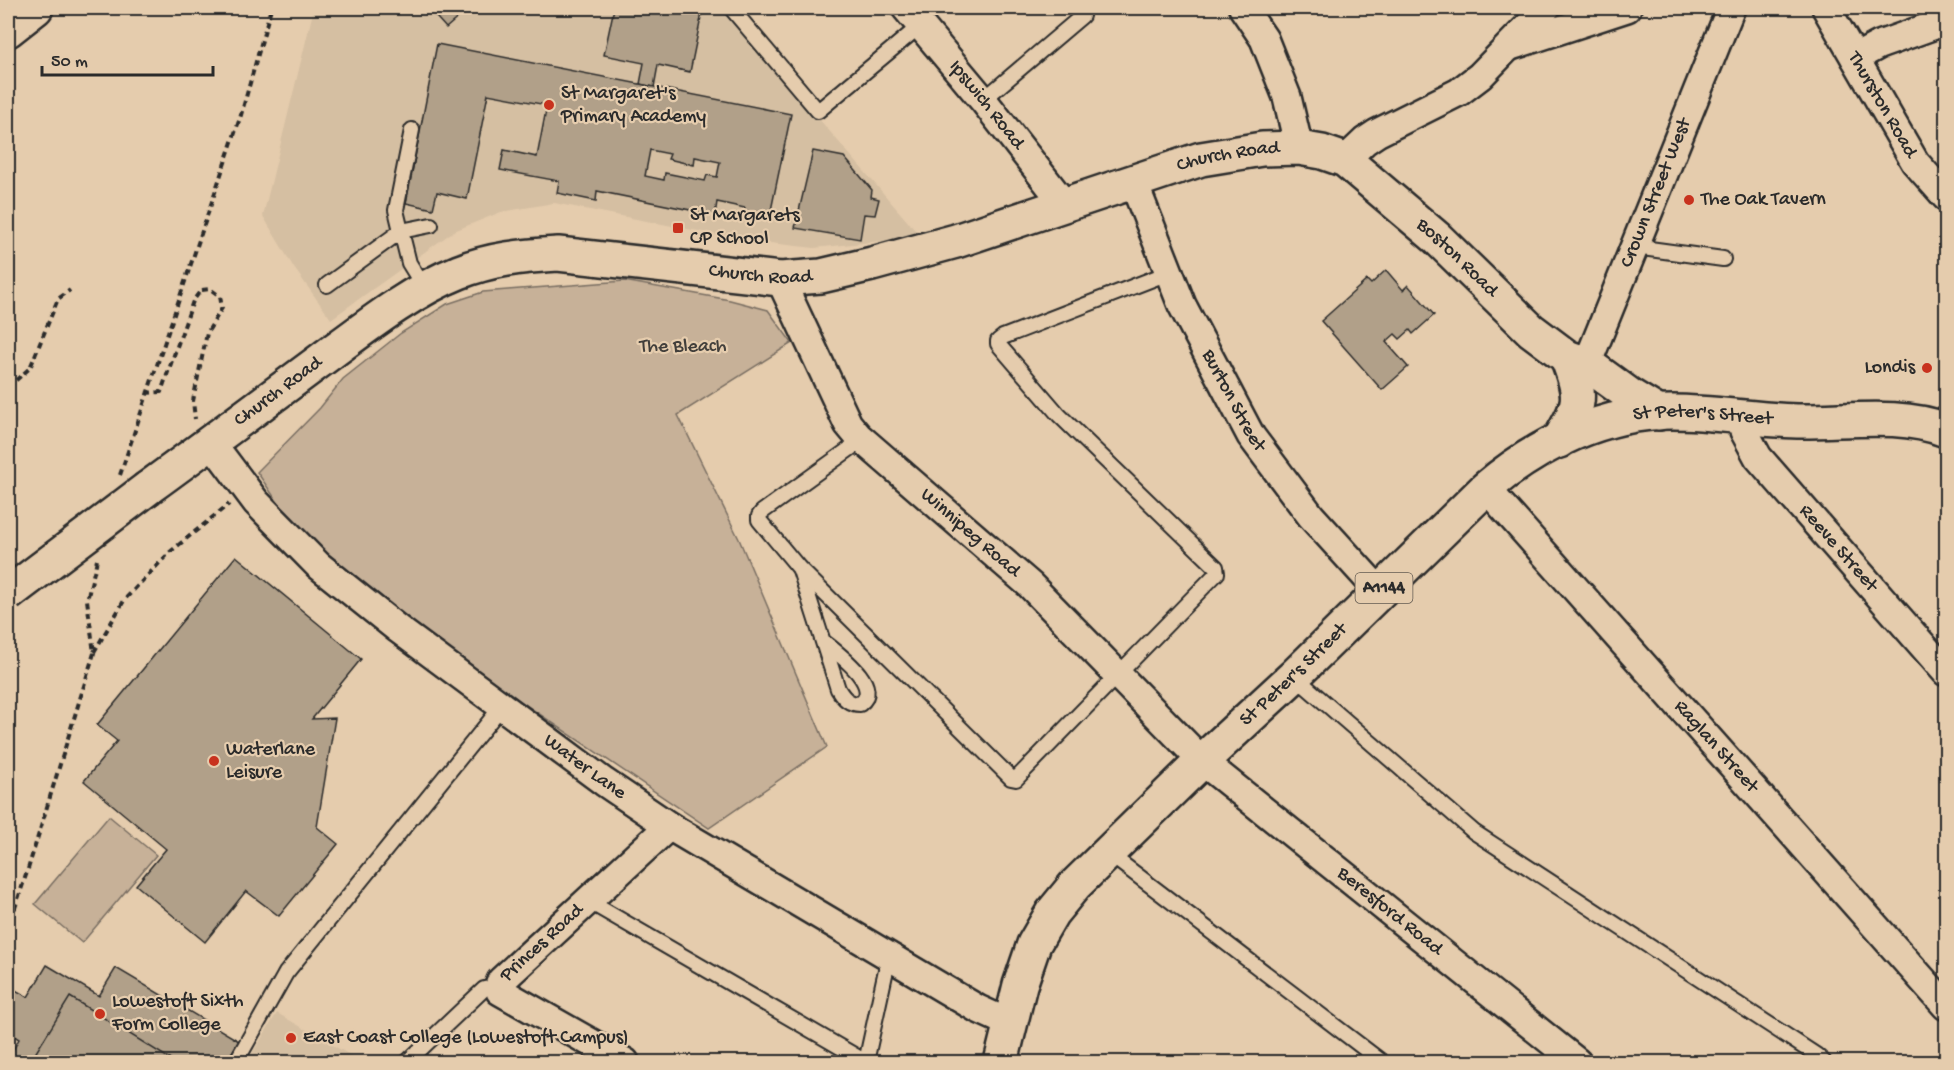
<svg xmlns="http://www.w3.org/2000/svg" width="1954" height="1070" viewBox="0 0 1954 1070" font-family="'Gochi Hand',sans-serif">
<style>
.built{fill:#d5bfa2}
.green{fill:#c7b198;stroke:#796e62;stroke-width:1.5}
.building{fill:#b1a089;stroke:#2b2b2b;stroke-width:1.5;fill-rule:evenodd}
.lines{fill:none;stroke-linecap:round;stroke-linejoin:round}
.service-casing{stroke:#2b2b2b;stroke-width:18}
.minor-casing{stroke:#2b2b2b;stroke-width:32}
.tertiary-casing{stroke:#2b2b2b;stroke-width:38}
.secondary-casing{stroke:#2b2b2b;stroke-width:38}
.primary-casing{stroke:#2b2b2b;stroke-width:38}
.path{stroke:#2b2b2b;stroke-width:4;stroke-dasharray:6 4.5;stroke-linecap:butt}
.service{stroke:#e5ccad;stroke-width:14}
.minor{stroke:#e5ccad;stroke-width:27}
.tertiary{stroke:#e5ccad;stroke-width:33}
.secondary{stroke:#e5ccad;stroke-width:33}
.primary{stroke:#e5ccad;stroke-width:33}
.secondary-bridge-casing{stroke:#2b2b2b;stroke-width:38;stroke-linecap:butt}
.secondary-bridge{stroke:#e5ccad;stroke-width:33}
.poi-dot{fill:#c8321e;stroke:#e5ccad;stroke-width:2}
.labels{text-anchor:middle;dominant-baseline:central;stroke-width:4.5;stroke-linejoin:round;paint-order:stroke}
.shield{fill:#e5ccad;stroke:#635b52;stroke-width:1.5}
.shield-label{font-size:18px;font-weight:bold;fill:#2b2b2b}
.poi-label{font-size:20px;fill:#2b2b2b;stroke:#e5ccad;text-anchor:start}
.street-label{font-size:20px;fill:#2b2b2b;stroke:#e5ccad}
.park-label{font-size:20px;fill:#423f3b;stroke:#e5ccad}
</style>
<rect width="100%" height="100%" fill="#e5ccad"/>
<filter id="ink" filterUnits="userSpaceOnUse"><feTurbulence type="fractalNoise" baseFrequency=".0167" numOctaves="2"/><feDisplacementMap in="SourceGraphic" scale="12" xChannelSelector="R" yChannelSelector="G"/><feConvolveMatrix kernelMatrix="1 2 1 2 8 2 1 2 1" color-interpolation-filters="sRGB"/></filter>
<g filter="url(#ink)">
<!-- built -->
<g class="built">
<path d="M314,8H723L921,237L814,248L744,240L554,203L501,212L454,231L331,319L294,268L263,216Z"/>
<path d="M277,1013L362,1062H247Z"/>
</g>
<!-- green -->
<g class="green">
<path d="M624,281L730,300L768,310L792,343L678,415L739,539L827,747L709,828L459,660L343,575L301,536L257,472L320,408L343,379L401,333L447,304L483,292Z"/>
<path d="M109,816L156,855L82,943L35,904Z"/>
</g>
<!-- building -->
<g class="building">
<path d="M428,8H469L446,28Z"/>
<path d="M614,8H703L690,72L658,65L654,87L640,84L644,63L604,55Z"/>
<path d="M437,44L791,114L769,220L743,215L745,208L717,202L715,215L597,191L596,201L557,193L559,181L500,170L504,150L537,157L547,105L488,94L467,199L437,192L433,209L406,203ZM650,150L670,154L668,159L694,165L695,157L720,162L717,177L707,175L705,181L665,173L664,180L645,176Z"/>
<path d="M813,151L844,157L872,190L871,197L879,199L875,215L864,214L860,239L795,228Z"/>
<path d="M1386,270L1403,290L1408,285L1434,315L1413,334L1410,330L1400,339L1395,334L1386,342L1408,367L1382,390L1321,321L1367,280L1371,284Z"/>
<path d="M236,556L361,659L312,719L335,718L317,827L338,844L279,916L246,891L205,942L136,885L166,849L84,781L117,741L97,725Z"/>
<path d="M47,965L99,996L116,968L239,1041L226,1062H8V1059L19,1039L8,1032V986L28,997Z"/>
<path d="M70,997L175,1062H30Z"/>
</g>
<g class="lines">
<!-- service casing -->
<g class="service-casing">
<g id="service">
<path d="M731,8L818,111L921,25"/>
<path d="M983,100L1082,16L1075,8"/>
<path d="M1635,247L1723,259"/>
<path d="M327,285L401,231L396,210L412,130"/>
<path d="M425,289L409,263L401,231L431,225"/>
<path d="M862,440L762,512L759,516V520L799,568L1011,778L1016,779L1217,573L1216,567L1059,415L998,344V341L1003,337L1168,273"/>
<path d="M800,570L838,689C844,699 849,704 860,704C884,686 837,653 823,641"/>
<path d="M1294,676L1474,832L1816,1055L1824,1062"/>
<path d="M1108,853L1382,1062"/>
<path d="M588,901L866,1062"/>
<path d="M236,1062L286,973L502,706"/>
<path d="M407,1062L484,989L499,986"/>
<path d="M866,1062L889,956"/>
</g>
</g>
<!-- minor casing -->
<g class="minor-casing">
<g id="minor">
<path id="s1" d="M906,8L983,100L1065,205"/>
<path d="M1243,8L1264,39L1287,97L1299,148"/>
<path id="s2" d="M1826,8L1915,162L1946,197"/>
<path d="M1511,46L1627,8"/>
<path d="M1855,58L1879,45L1946,21"/>
<path d="M1345,160L1365,141L1377,133L1459,92L1480,76L1546,8"/>
<path id="s3" d="M1133,181L1182,305L1251,436L1311,516L1380,592"/>
<path id="s4" d="M780,279L848,424L858,436L1030,585L1202,761L1577,1062"/>
<path id="s5" d="M1573,373L1587,364L1731,8"/>
<path id="s6" d="M1743,418L1744,431L1758,457L1946,672"/>
<path id="s7" d="M211,442L256,502L318,565L398,629L604,782L669,826L978,1009L1011,1024"/>
<path id="s8" d="M1486,488L1946,1006"/>
<path id="s9" d="M625,1062L500,991L499,986L501,981L669,826"/>
</g>
</g>
<!-- tertiary casing -->
<g class="tertiary-casing">
<path id="tertiary" d="M8,30L36,8"/>
</g>
<!-- secondary casing -->
<g class="secondary-casing">
<g id="secondary">
<path d="M1559,441C1581,402 1583,400 1567,357"/>
<path id="s10" d="M148,488C206,446 263,403 321,360C363,329 411,291 459,272C491,259 524,256 558,254L780,279L821,276L872,264L956,241L1201,159L1262,149L1299,148L1322,152L1345,160L1437,238L1531,330L1567,357L1587,364L1631,396L1659,413"/>
</g>
</g>
<!-- primary casing -->
<g class="primary-casing">
<g id="primary">
<path id="s11" d="M1001,1062L1020,985L1034,944L1052,913L1075,885L1202,761L1294,676L1486,488C1538,444 1604,412 1673,412C1714,412 1755,420 1797,421C1846,422 1899,412 1946,430"/>
</g>
</g>
<!-- path -->
<g class="path">
<path d="M1315,9L1318,8"/>
<path d="M8,387L30,368L58,299L70,290"/>
<path d="M146,393L161,392L193,301L201,290L210,289L220,296L222,308L207,333L193,401L195,419"/>
<path d="M120,475L241,115L271,8"/>
<path d="M94,652L125,599L170,552L229,504"/>
<path d="M8,929L28,869L94,653L87,600L97,560"/>
</g>
<!-- service -->
<use href="#service" class="service"/>
<!-- minor -->
<use href="#minor" class="minor"/>
<!-- tertiary -->
<use href="#tertiary" class="tertiary"/>
<!-- secondary -->
<use href="#secondary" class="secondary"/>
<!-- primary -->
<use href="#primary" class="primary"/>
<!-- secondary-bridge casing -->
<g class="secondary-bridge-casing">
<path id="secondary-bridge" d="M8,594L148,488"/>
</g>
<!-- secondary-bridge -->
<use href="#secondary-bridge" class="secondary-bridge"/>
</g>
</g>
<!-- markers -->
<g class="poi-dot">
<circle cx="549" cy="105" r="6"/>
<circle cx="1689" cy="200" r="6"/>
<rect x="672" y="222" width="12" height="12" rx="3"/>
<circle cx="1927" cy="368" r="6"/>
<circle cx="214" cy="761" r="6"/>
<circle cx="100" cy="1014" r="6"/>
<circle cx="291" cy="1038" r="6"/>
</g>
<g class="labels">
<!-- shield labels -->
<rect class="shield" x="1355.5" y="573" width="57" height="30" rx="4.5"/>
<g class="shield-label">
<text x="1384" y="588">A1144</text>
</g>
<!-- poi labels -->
<g class="poi-label">
<text x="561" y="94">St Margaret's<tspan x="561" dy="23">Primary Academy</tspan></text>
<text x="1701" y="200">The Oak Tavern</text>
<text x="690" y="216">St Margarets<tspan x="690" dy="23">CP School</tspan></text>
<text x="1915" y="368" text-anchor="end">Londis</text>
<text x="226" y="750">Waterlane<tspan x="226" dy="23">Leisure</tspan></text>
<text x="112" y="1002">Lowestoft Sixth<tspan x="112" dy="23">Form College</tspan></text>
<text x="303" y="1038">East Coast College (Lowestoft Campus)</text>
</g>
<!-- street labels -->
<g class="street-label">
<text stroke="none"><textPath href="#s1" startOffset="126">Ipswich Road</textPath></text>
<text stroke="none"><textPath href="#s2" startOffset="112">Thurston Road</textPath></text>
<text stroke="none"><textPath href="#s10" startOffset="1170">Church Road</textPath></text>
<text stroke="none"><textPath href="#s5" startOffset="201">Crown Street West</textPath></text>
<text stroke="none"><textPath href="#s10" startOffset="1438">Boston Road</textPath></text>
<text stroke="none"><textPath href="#s10" startOffset="684">Church Road</textPath></text>
<text stroke="none"><textPath href="#s10" startOffset="162">Church Road</textPath></text>
<text stroke="none"><textPath href="#s3" startOffset="242">Burton Street</textPath></text>
<text stroke="none"><textPath href="#s11" startOffset="1002">St Peter's Street</textPath></text>
<text stroke="none"><textPath href="#s4" startOffset="324">Winnipeg Road</textPath></text>
<text stroke="none"><textPath href="#s6" startOffset="164">Reeve Street</textPath></text>
<text stroke="none"><textPath href="#s11" startOffset="498">St Peter's Street</textPath></text>
<text stroke="none"><textPath href="#s8" startOffset="346">Raglan Street</textPath></text>
<text stroke="none"><textPath href="#s7" startOffset="498">Water Lane</textPath></text>
<text stroke="none"><textPath href="#s4" startOffset="890">Beresford Road</textPath></text>
<text stroke="none"><textPath href="#s9" startOffset="210">Princes Road</textPath></text>
</g>
<!-- park labels -->
<g class="park-label">
<text x="683" y="347">The Bleach</text>
</g>
</g>
<!-- margin -->
<rect width="1954" height="1070" fill="none" stroke="#e5ccad" stroke-width="30"/>
<rect x="15" y="15" width="1924" height="1040" fill="none" stroke="#2b2b2b" stroke-width="2" filter="url(#ink)"/>
<!-- scale -->
<path d="M42 66v9h171v-9" fill="none" stroke="#2b2b2b" stroke-width="3"/>
<text x="51" y="66" font-size="18" fill="#2b2b2b" stroke="#e5ccad" stroke-width="4.5" paint-order="stroke">50 m</text>
</svg>
